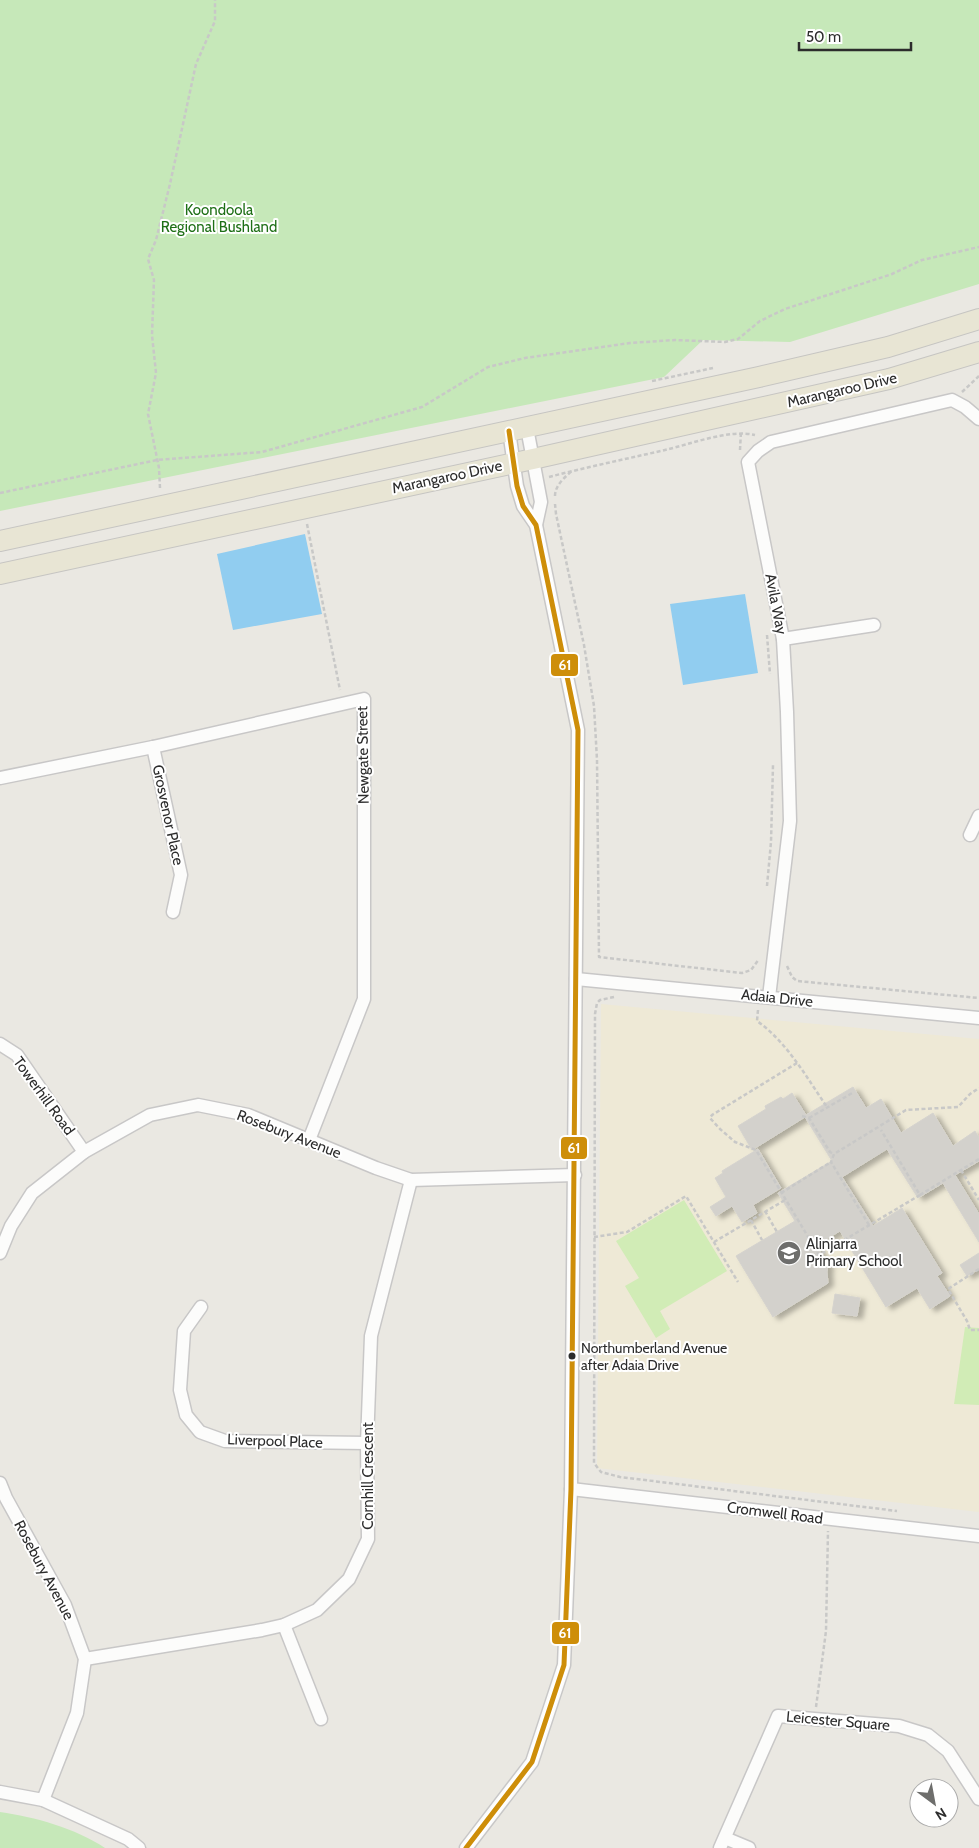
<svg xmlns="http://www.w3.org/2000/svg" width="979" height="1848" viewBox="0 0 979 1848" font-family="Cabin,sans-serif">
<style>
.education{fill:#eee9d6}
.green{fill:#c6e8b9}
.pitch{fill:#d1ecb6}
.water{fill:#91cdf0}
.building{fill:#d3d1cc;stroke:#d5d3ce;filter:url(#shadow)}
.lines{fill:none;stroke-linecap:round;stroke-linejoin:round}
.minor-casing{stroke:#c8c7c7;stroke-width:15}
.primary-casing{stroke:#c6c5c2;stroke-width:22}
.path{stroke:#c8c8c7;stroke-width:2.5;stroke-dasharray:4 2.5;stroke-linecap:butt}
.minor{stroke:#fcfcfb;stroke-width:12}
.primary{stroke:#e8e5d4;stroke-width:20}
.bus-1-casing{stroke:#fff;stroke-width:9}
.bus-1{stroke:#ce8e09;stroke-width:5}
.bus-dot{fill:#2c2c2c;stroke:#fff;stroke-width:2}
.labels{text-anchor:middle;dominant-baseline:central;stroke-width:4;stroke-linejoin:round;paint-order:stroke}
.bus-label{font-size:14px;fill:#2c2c2c;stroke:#fff;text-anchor:start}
.park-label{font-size:15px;fill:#1e6f16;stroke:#fff}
.street-label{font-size:15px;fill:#2c2c2c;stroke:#fff}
.poi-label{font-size:15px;fill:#2c2c2c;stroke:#fff;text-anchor:start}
.line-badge{stroke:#fff;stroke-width:2}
.badge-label{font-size:14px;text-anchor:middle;font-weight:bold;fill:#fff}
</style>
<defs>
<filter id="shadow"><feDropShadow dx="5.5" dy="3" stdDeviation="2.5" flood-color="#0004"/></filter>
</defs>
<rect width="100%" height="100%" fill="#eae8e2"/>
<!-- education -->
<path class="education" d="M601,1004L979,1039V1512L597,1468Z"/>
<!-- green -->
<g class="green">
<path d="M0,0H979V284L790,342L703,340L664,377L0,511Z"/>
<path d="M0,1812C35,1817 75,1828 105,1848H0Z"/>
</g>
<!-- pitch -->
<g class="pitch">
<path d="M684,1200L727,1271L660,1311L670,1329L656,1338L625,1286L639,1278L616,1241Z"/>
<path d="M965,1327L979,1328V1405L954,1404Z"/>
</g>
<!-- water -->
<g class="water">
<path d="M305,534L322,614L233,630L217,554Z"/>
<path d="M745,594L758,673L683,685L670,604Z"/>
</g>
<!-- building -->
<g class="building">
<path d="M853,1087L866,1108L881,1099L901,1133L933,1113L953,1146L975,1131L979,1138V1161L955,1175L979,1214V1242L943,1183L918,1198L887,1149L842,1177L873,1226L902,1208L942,1273L937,1276L950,1296L930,1309L917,1288L886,1307L840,1231L816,1245L828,1265L827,1272L828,1283L773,1317L736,1256L795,1221L778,1193L832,1161L805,1117L752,1150L738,1126L766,1109L765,1106L781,1097L783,1099L792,1093L806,1115Z"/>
<path d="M758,1149L781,1188L753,1205L757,1213L742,1222L732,1206L716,1216L710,1207L726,1197L715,1178L723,1173L722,1171Z"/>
<path d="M979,1253V1269L967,1276L960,1265Z"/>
<path d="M835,1294L860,1298L857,1316L832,1313Z"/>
</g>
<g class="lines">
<!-- minor casing -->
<g class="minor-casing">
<g id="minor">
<path d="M527,428L541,502L536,525"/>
<path d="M783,639L874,625"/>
<path d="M153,747L181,875L173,912"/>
<path d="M0,778L153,747L364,699V999L309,1140"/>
<path d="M970,835L979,816"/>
<path d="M576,979L979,1018"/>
<path d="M769,997L790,821L787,712L783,639L748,462L758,451L771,442L952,400L965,407L979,419"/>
<path d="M0,1044L17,1055L84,1152"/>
<path d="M0,1253L11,1226L32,1193L84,1152L150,1115L198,1105L248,1115L376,1168L411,1180L575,1175"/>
<path d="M201,1307L184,1331L180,1390L186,1415L200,1432L225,1441L367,1443"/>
<path d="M0,1483L6,1498L65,1605L85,1659L77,1713L43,1800"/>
<path d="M571,1489L979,1536"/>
<path d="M284,1625L321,1719"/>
<path d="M85,1659L262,1630L284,1625L317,1610L349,1579L368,1539L367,1443L371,1336L411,1180"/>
<path d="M0,1792L43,1800L128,1839L139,1848"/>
<path d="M725,1838L749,1848"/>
<path d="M466,1848L532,1762L564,1665L571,1489L578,730L536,525L523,506L517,486L509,431"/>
<path d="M720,1848L778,1716L899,1726L928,1735L948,1751L979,1799"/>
</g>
</g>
<!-- primary casing -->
<g class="primary-casing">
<g id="primary">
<path d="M0,541L759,377L888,347L979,319"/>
<path d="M0,574L533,459L889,379L979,352"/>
</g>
</g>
<!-- path -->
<g class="path">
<path d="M652,381L713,368"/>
<path d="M962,392L979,376"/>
<path d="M740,450L741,431"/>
<path d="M549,477C587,467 626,459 665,450C691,444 729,429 755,435"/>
<path d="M160,488L159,468L148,414L156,373L152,335L154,280L148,259L156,240L170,184L196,64L215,21V0"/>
<path d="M0,493L157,460L262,452L422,407L488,367L525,358L630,343L675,340L725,342L738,339L760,321L785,309L892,274L922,260L979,247"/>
<path d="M555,496C555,485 565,477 573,470"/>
<path d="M555,504L556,514L584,645L594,706L597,760L599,957L742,973L751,970L759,959"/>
<path d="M307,524L340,690"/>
<path d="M767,635L770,674"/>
<path d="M767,886L771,842L773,765"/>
<path d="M787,966L792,977L797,981L979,998"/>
<path d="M614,997L600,1000L597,1003L595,1014L594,1463L601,1472L620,1477L897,1511"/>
<path d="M758,1010L757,1021C787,1042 807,1078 827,1107"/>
<path d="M797,1063L712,1115L710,1118L720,1129L735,1142L756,1150L819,1255L920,1195L881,1130"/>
<path d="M802,1116L809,1118L830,1152L834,1154"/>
<path d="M809,1118L854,1092"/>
<path d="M961,1170L979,1200"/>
<path d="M781,1193L831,1162"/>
<path d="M920,1195L979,1159"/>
<path d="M765,1211L777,1232"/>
<path d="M751,1220L762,1240"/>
<path d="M869,1225L831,1162L834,1154L906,1110L958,1107L970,1094L979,1088"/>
<path d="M594,1237L627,1232L686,1196L738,1282"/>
<path d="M714,1242L785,1200"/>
<path d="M979,1269L948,1289L967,1321L970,1330H979"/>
<path d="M816,1707L826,1631L828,1531"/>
</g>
<!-- minor -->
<use href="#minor" class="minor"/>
<!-- primary -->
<use href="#primary" class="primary"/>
<!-- bus-1 casing -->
<g class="bus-1-casing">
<path id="bus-1" d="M466,1848L532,1762L564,1665L571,1489L578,730L536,525L523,506L517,486L509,431"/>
</g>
<!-- bus-1 -->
<use href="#bus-1" class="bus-1"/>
</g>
<!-- icons -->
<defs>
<g id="school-disc" transform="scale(1.25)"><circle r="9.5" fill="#6e6e6c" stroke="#fff"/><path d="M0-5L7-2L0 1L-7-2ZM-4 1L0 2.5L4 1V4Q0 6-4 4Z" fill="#fff"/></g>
</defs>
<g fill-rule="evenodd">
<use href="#school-disc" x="789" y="1253"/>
</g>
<!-- markers -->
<circle class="bus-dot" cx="572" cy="1356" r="4.5"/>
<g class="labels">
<!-- bus labels -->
<g class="bus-label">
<text x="581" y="1348">Northumberland Avenue<tspan x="581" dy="17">after Adaia Drive</tspan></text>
</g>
<!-- park labels -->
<g class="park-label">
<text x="219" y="210">Koondoola<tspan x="219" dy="17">Regional Bushland</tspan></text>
</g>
<!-- street labels -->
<g class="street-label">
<text transform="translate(842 390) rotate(-13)">Marangaroo Drive</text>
<text transform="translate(447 477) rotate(-12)">Marangaroo Drive</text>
<text transform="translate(776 604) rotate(79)">Avila Way</text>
<text transform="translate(363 755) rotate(-91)">Newgate Street</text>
<text transform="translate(168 815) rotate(78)">Grosvenor Place</text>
<text transform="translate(777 998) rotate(6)">Adaia Drive</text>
<text transform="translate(44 1096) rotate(54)">Towerhill Road</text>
<text transform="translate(289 1134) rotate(21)">Rosebury Avenue</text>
<text transform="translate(275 1441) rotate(2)">Liverpool Place</text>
<text transform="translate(368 1476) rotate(-90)">Cornhill Crescent</text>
<text transform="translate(775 1513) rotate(7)">Cromwell Road</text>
<text transform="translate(44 1570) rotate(62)">Rosebury Avenue</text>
<text transform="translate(838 1721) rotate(5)">Leicester Square</text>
</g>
<!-- poi labels -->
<g class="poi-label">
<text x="806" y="1244">Alinjarra<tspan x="806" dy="17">Primary School</tspan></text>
</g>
</g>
<g class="line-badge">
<rect x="550" y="653" width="29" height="24" rx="5" fill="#ce8e09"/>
<rect x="560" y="1136" width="28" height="24" rx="5" fill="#ce8e09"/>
<rect x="551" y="1621" width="29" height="24" rx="5" fill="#ce8e09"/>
</g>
<g class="badge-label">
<text x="565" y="670">61</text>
<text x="574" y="1153">61</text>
<text x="565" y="1638">61</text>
</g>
<!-- north arrow -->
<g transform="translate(934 1803) rotate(148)"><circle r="24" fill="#ffffff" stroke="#ababab"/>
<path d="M0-4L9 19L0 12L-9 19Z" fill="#6e6e6c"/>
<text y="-8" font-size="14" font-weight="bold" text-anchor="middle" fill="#2c2c2c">N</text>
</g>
<!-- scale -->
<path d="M799 42v8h112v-8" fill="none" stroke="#2c2c2c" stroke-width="2.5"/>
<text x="806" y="42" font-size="15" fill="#2c2c2c" stroke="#ffffff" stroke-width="4" paint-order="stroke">50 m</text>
</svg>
